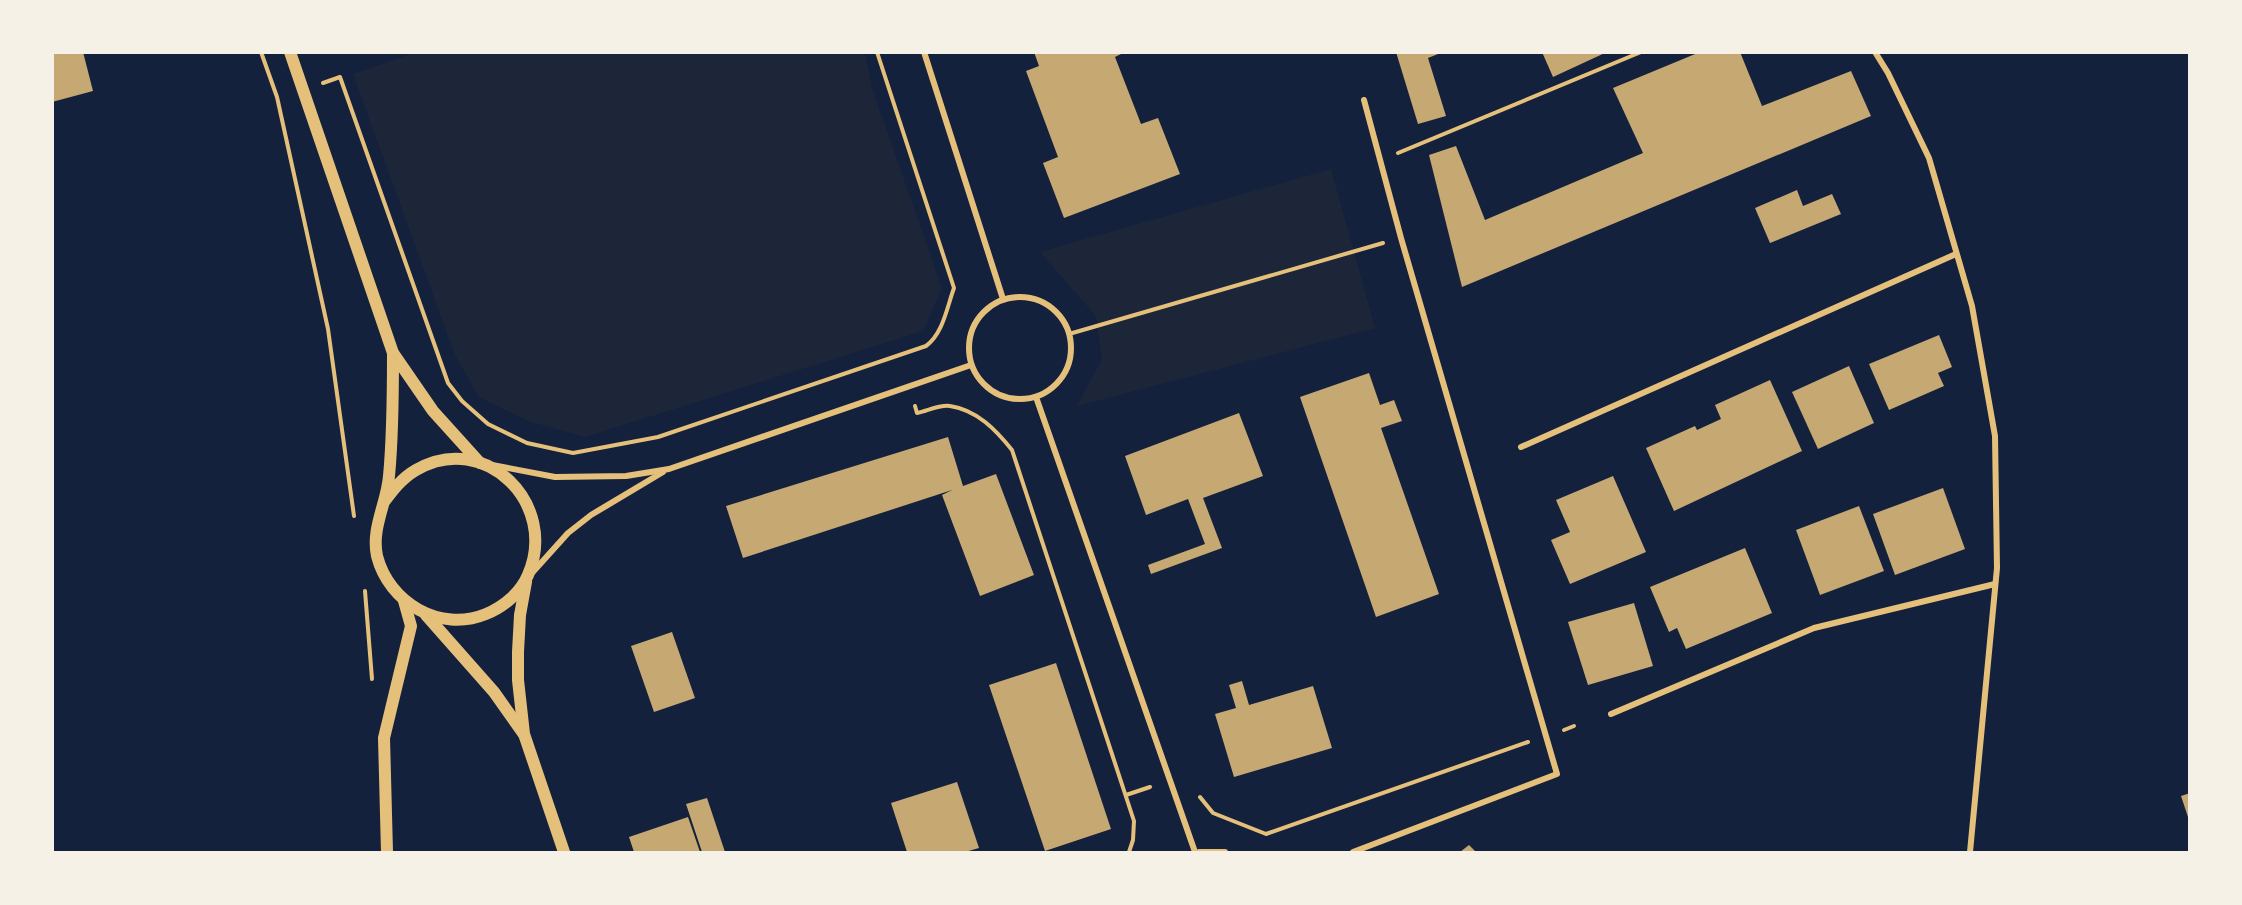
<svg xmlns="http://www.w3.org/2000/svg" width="2242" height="905" viewBox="0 0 2242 905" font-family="'Work Sans',sans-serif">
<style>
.green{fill:#1d2539}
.building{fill:#c6a872}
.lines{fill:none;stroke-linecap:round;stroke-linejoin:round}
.path{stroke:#e5c07b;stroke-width:4}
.minor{stroke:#e5c07b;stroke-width:6}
.secondary{stroke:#e5c07b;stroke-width:12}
</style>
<rect width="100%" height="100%" fill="#14213d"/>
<!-- green -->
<g class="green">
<path d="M416,52L865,53L872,88L942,288L923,331L585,437L528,421L479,397L455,355L353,74Z"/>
<path d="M1331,169L1375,328L1077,406L1102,359L1096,316L1040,252Z"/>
</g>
<!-- building -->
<g class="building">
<path d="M52,52H83L93,91L52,102Z"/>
<path d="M1034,52H1125L1115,57L1141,124L1158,118L1180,174L1064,218L1043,163L1058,157L1026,71L1039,66Z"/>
<path d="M1396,52H1443L1428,58L1446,116L1418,124Z"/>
<path d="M1542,52H1607L1553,77Z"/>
<path d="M1700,52H1740L1762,106L1851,71L1871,116L1462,287L1429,155L1456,146L1485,220L1643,153L1613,88Z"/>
<path d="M1797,190L1803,206L1832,194L1841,214L1770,243L1755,208Z"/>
<path d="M1939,335L1952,367L1938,373L1944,386L1889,410L1869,364Z"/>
<path d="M1849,366L1874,423L1818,449L1792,392Z"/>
<path d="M1369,373L1380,405L1394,400L1402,421L1381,428L1439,594L1376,617L1300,397Z"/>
<path d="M1770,380L1802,451L1674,511L1646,448L1695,426L1697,430L1721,419L1715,405Z"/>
<path d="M1239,413L1263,476L1203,498L1222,548L1151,574L1148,565L1205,544L1188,499L1146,515L1125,456Z"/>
<path d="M948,437L963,486L996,474L1034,575L980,596L942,495L952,490L743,558L726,506Z"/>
<path d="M1613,476L1646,552L1570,584L1551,540L1570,532L1556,500Z"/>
<path d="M1943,488L1965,549L1895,575L1873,514Z"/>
<path d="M1859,506L1884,571L1820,595L1796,530Z"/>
<path d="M1745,548L1772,613L1686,649L1677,628L1669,632L1650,587Z"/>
<path d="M1634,603L1653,666L1588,685L1568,622Z"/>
<path d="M672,632L695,698L654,712L631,646Z"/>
<path d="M1056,663L1111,829L1045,851L989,685Z"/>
<path d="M1242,681L1249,705L1313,686L1332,748L1234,777L1215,714L1236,708L1229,685Z"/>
<path d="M957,782L979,848L965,852H907L891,803Z"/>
<path d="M2190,793V820H2189L2181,796Z"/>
<path d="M707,798L725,852H702L686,804Z"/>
<path d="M688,817L700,852H634L629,837Z"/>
<path d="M1469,845L1476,852H1460Z"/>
</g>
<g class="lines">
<!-- path -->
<g class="path">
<path d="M261,52L277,97L328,329L354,516"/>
<path d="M323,83L340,77L448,383L462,401L488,424L527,443L573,453L658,437L926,346C943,334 947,307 954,288L877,52"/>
<path d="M1398,153L1641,52"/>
<path d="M1069,334L1383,243"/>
<path d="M915,406L917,413C927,411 941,404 950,406C977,410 996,430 1012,450L1134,821L1133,840L1129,852"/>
<path d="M365,591L372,679"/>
<path d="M1564,730L1574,726"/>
<path d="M1126,795L1150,787"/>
<path d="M1200,797L1213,813L1266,834L1528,742"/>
</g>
<!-- minor -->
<g class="minor">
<path d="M924,52L1003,299"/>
<path d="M1875,52L1888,73L1929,158L1972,306L1995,436L1997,568L1970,852"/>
<circle cx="1020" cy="348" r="51"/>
<path d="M1036,397L1195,852"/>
<path d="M1521,447L1956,254"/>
<path d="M492,465L555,477L626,476L669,469L971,365"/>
<path d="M532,573L568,533L591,515L663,472"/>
<path d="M1611,714L1814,628L1995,584"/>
<path d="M1199,852H1225"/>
<path d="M1353,852L1557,774L1401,238L1364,100"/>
</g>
<!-- secondary -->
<g class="secondary">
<path d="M290,52L393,353L433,411L480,463"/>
<path d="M384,502C393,490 402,478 416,470C485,430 559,504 528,575C521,592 504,607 486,614C440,633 389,603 377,556C371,528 387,503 389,476C393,435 393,394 393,353"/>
<path d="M526,582L520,615L518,652V680L524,734L564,852"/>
<path d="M426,615L494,692L523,733"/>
<path d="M387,852L384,738L411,626L404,601"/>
</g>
</g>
<!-- border -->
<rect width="2242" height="905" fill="none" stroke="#f6f1e7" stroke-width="108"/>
</svg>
